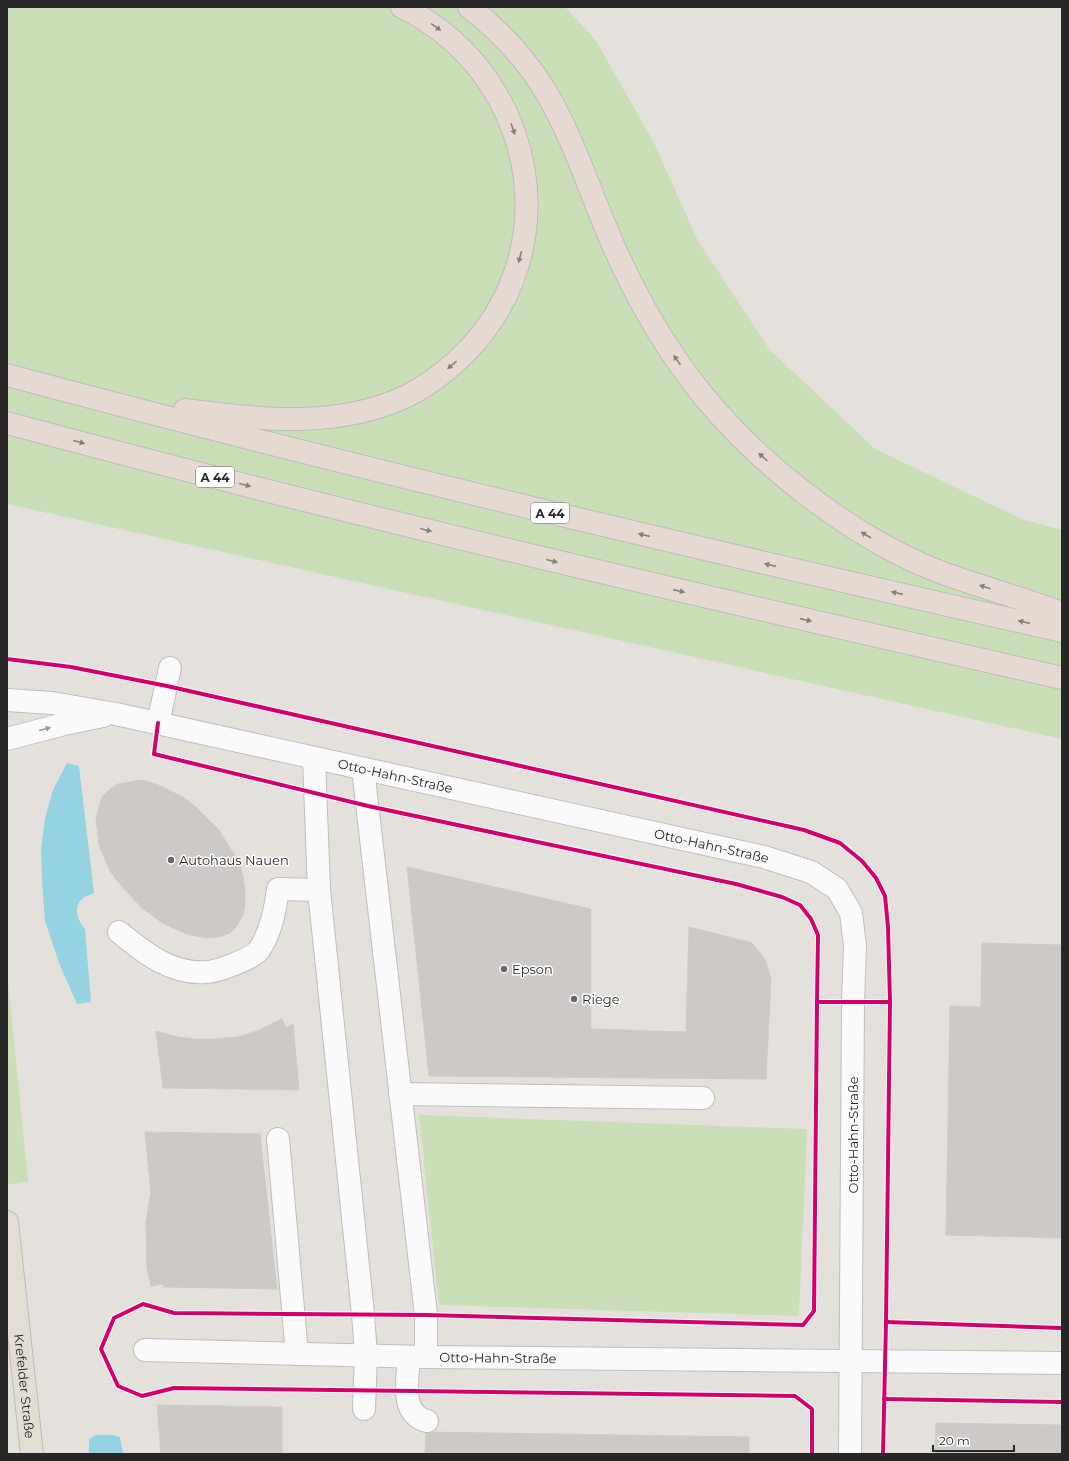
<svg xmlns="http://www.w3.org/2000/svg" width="1069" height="1461" viewBox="0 0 1069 1461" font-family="Montserrat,sans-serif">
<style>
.green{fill:#cadeb7}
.water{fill:#95d3e2}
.building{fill:#ccc9c6;stroke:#cfccc8}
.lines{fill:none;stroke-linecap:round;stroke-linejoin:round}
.minor-casing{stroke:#bebebe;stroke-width:24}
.major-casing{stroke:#bebdbb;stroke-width:24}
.highway-casing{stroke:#bebdbb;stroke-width:24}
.minor{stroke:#fbfafa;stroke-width:22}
.major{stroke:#e3ded3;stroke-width:22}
.highway{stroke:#e6dad3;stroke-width:22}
.cycleway-casing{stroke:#fff;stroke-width:6}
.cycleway{stroke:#d6006c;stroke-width:4}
.oneway{fill:#86807d}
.oneway2{fill:#9c9b9b}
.poi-dot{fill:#696866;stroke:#fff;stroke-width:1.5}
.labels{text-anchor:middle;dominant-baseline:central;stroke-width:3;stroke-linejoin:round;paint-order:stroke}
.shield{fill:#fff;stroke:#686868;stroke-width:1}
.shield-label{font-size:12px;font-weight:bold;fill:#272727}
.street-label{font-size:13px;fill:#272727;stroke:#fff}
.poi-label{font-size:13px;fill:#272727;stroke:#fff;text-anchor:start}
</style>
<rect width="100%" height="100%" fill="#e4e1dc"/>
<!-- green -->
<g class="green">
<path d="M7,7H565L595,39L654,143L698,241L770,350L875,449L1022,519L1062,530V739L7,504Z"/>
<path d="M7,972L28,1181L7,1185Z"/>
<path d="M419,1115L807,1129L799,1316L439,1305Z"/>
</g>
<!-- water -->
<g class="water">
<path d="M67,763L79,766L94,893C91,895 85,896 82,899C73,908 78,921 85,929L91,1002L77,1004L59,963L45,921L42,879L41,849L45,818L53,790Z"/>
<path d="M96,1435H113L120,1437L123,1454H89V1439Z"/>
</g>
<!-- building -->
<g class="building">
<path d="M141,780L156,784L171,791L186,799L198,809L218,829L239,862L243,876L245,891V905L243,915L236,927L230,933L219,937L206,938L187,934L171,927L158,920L141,907L118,882L110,871L99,845L96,819L99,807L102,797L109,790L118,784Z"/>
<path d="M407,867L591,909V1029L686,1032L689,927L752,943L765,959L771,979L766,1079L429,1076Z"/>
<path d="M982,943L1062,945V1238L946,1235L950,1006L981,1007Z"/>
<path d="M282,1019L286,1028L293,1024L299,1090L163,1088L156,1031L177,1037L195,1039H214L237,1037L257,1031Z"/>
<path d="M145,1132L260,1134L270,1226L214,1227L212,1191L151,1192Z"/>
<path d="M212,1191L214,1227L270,1226L277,1289L164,1287L163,1284L151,1286L147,1268L146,1222L151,1192Z"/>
<path d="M157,1405L282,1407V1454H161Z"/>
<path d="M936,1423L1062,1425V1454H935Z"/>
<path d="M426,1432L749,1437V1454H425Z"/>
</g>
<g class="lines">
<!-- minor casing -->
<g class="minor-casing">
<g id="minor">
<path id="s1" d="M7,700L52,703L116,714L764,857L811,872L837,889L851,913L855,946L853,1003L850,1454"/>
<path d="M158,723L170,668"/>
<path d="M7,739L64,724L103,716"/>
<path d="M314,758L319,890L363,1314L366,1355L364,1409"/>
<path d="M363,769L426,1315V1357"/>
<path d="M119,932C143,952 172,975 206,972C215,972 224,968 232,965C240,962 253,957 259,950C271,932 275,911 278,889L319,890"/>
<path d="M400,1094L703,1098"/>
<path d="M278,1139L297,1354"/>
<path id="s2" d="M145,1350L426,1357L1062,1363"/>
<path d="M409,1357C408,1378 399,1414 427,1421"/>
</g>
</g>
<!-- major casing -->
<g class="major-casing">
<g id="major">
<path id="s3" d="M7,1222L32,1454"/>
</g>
</g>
<!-- highway casing -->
<g class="highway-casing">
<g id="highway">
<path d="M469,7C500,31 526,59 546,92C575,141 591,196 614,247C638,301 668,353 706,399C761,465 845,531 923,565C941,573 959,579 978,585C1006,594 1034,603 1062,613"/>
<path d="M7,375C357,469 709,551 1062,631"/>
<path d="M185,410C259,420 340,429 409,395C432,383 453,366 471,347C544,267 544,150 477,66C457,42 431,21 402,7"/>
<path d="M7,423C356,517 709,598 1062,678"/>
</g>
</g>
<!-- minor -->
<use href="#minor" class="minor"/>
<!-- major -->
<use href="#major" class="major"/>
<!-- highway -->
<use href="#highway" class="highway"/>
<!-- cycleway casing -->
<g class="cycleway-casing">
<g id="cycleway">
<path d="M7,659L71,667L167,686L804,830L840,843L862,861L876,878L885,896L888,927L890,1002H817L814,1311L803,1325L426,1315L174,1313L143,1304L114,1318L101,1349L118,1386L142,1396L174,1388L795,1396L812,1409V1454"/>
<path d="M158,723L154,754L368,806L736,884L782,897L800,905L811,919L818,935L817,1002"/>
<path d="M886,1322L1062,1328"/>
<path d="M884,1399L1062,1402"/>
<path d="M883,1454L886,1322L890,1002"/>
</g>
</g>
<!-- cycleway -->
<use href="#cycleway" class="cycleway"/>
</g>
<!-- one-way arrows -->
<defs><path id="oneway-solid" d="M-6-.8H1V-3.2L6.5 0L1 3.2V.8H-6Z"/></defs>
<g class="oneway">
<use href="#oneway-solid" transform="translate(436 27) rotate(35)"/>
<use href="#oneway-solid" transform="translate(513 129) rotate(71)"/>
<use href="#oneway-solid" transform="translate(520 257) rotate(105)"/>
<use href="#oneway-solid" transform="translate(677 360) rotate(-125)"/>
<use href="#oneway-solid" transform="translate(452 365) rotate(139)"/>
<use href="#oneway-solid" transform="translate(79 442) rotate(15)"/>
<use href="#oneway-solid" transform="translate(763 457) rotate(-138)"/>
<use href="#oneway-solid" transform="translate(245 485) rotate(14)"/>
<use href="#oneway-solid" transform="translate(426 530) rotate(14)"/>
<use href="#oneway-solid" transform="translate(644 535) rotate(-167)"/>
<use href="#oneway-solid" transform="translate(866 535) rotate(-150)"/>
<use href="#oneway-solid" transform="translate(552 561) rotate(14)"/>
<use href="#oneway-solid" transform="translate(770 565) rotate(-167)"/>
<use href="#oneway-solid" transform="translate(985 587) rotate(-162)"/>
<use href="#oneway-solid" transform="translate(679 591) rotate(13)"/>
<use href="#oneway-solid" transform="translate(897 593) rotate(-167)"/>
<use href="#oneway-solid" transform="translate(806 620) rotate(13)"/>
<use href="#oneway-solid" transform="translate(1024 622) rotate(-167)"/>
</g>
<use class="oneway2" href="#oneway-solid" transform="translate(45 729) rotate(-15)"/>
<!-- markers -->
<g class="poi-dot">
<circle cx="171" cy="860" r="4"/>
<circle cx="504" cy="969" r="4"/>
<circle cx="574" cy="999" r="4"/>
</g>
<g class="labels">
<!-- shield labels -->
<g class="shield">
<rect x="196" y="467" width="38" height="20" rx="3"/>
<rect x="531" y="503" width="38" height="20" rx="3"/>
</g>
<g class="shield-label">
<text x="215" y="477">A 44</text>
<text x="550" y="513">A 44</text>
</g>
<!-- street labels -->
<g class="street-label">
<text stroke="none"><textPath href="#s1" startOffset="396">Otto-Hahn-Straße</textPath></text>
<text stroke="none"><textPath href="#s1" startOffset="720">Otto-Hahn-Straße</textPath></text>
<text transform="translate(853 1135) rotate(-90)">Otto-Hahn-Straße</text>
<text stroke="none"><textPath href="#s2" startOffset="353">Otto-Hahn-Straße</textPath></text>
<text stroke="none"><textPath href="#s3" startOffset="165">Krefelder Straße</textPath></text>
</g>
<!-- poi labels -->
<g class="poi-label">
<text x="179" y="860">Autohaus Nauen</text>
<text x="512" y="969">Epson</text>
<text x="582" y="999">Riege</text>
</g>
</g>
<!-- border -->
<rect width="1069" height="1461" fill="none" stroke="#272727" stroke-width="16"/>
<!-- scale -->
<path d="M933 1445v6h81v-6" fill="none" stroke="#272727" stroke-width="2"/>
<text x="939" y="1445" font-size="12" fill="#272727" stroke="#ffffff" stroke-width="3" paint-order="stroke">20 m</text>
</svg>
